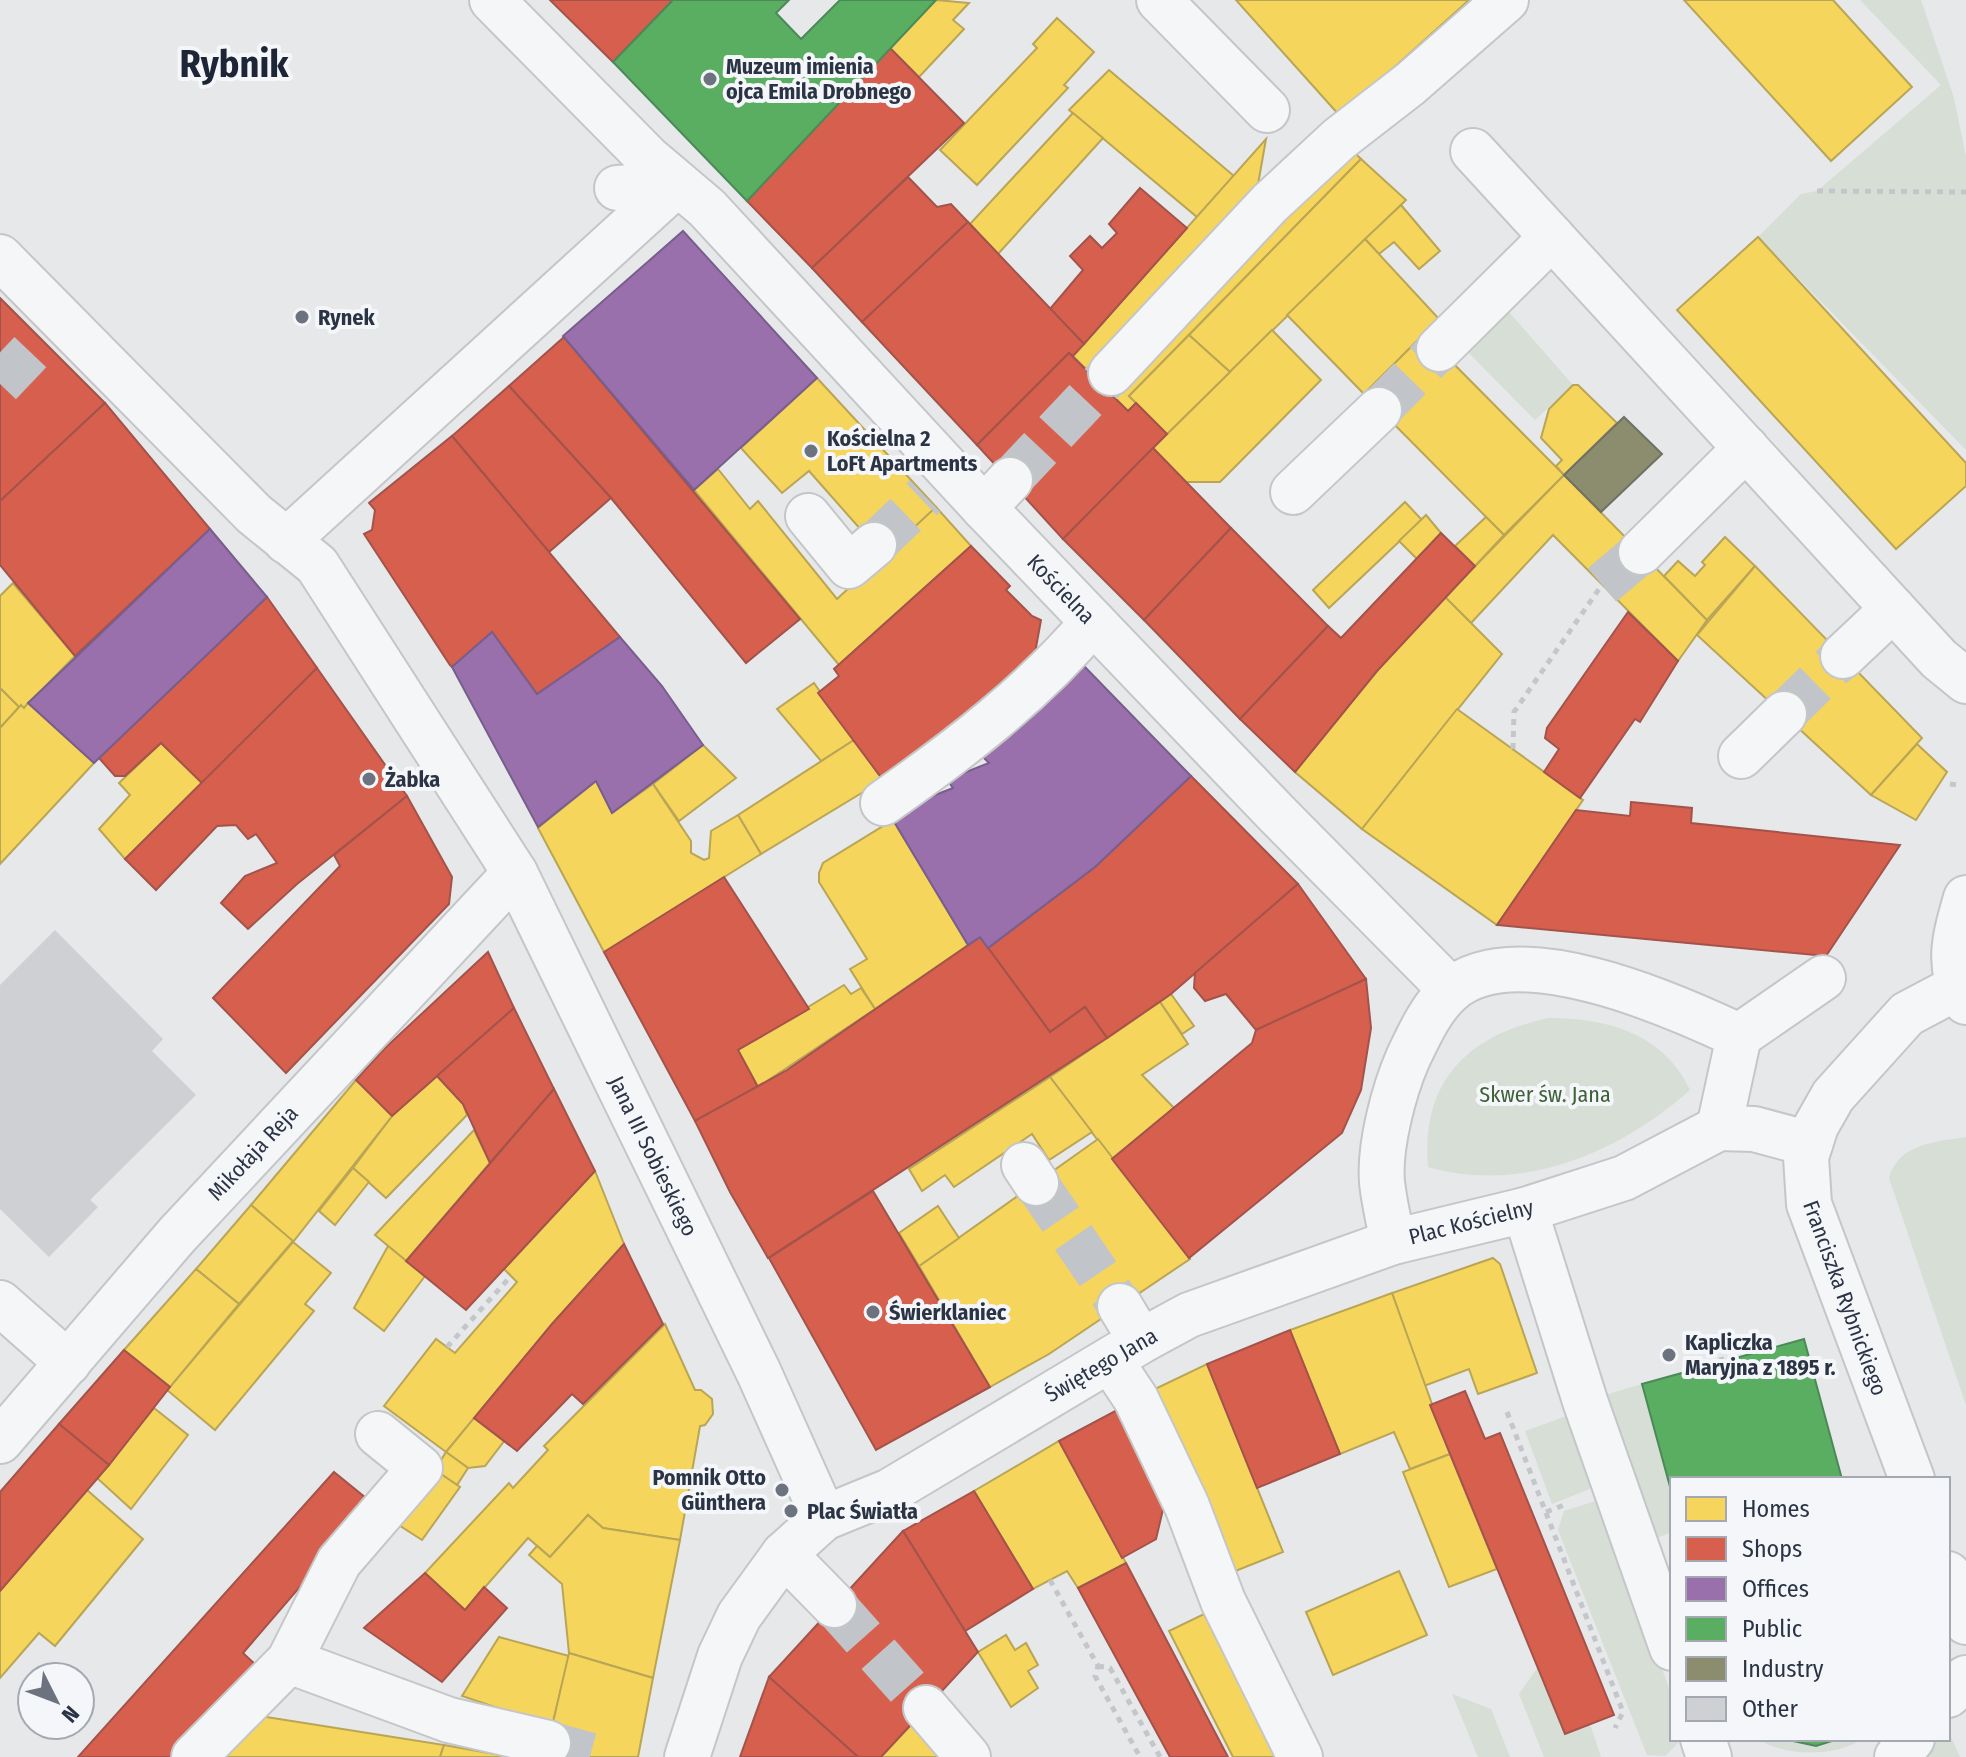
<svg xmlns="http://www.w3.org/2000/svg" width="1966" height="1757" viewBox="0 0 1966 1757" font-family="'Fira Sans Condensed',sans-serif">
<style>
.green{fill:#d6ded6}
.homes{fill:#f6d55c;stroke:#b9a555;stroke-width:2}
.shops{fill:#d6604d;stroke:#a3534b;stroke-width:2}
.offices{fill:#9970ab;stroke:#785e8c;stroke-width:2}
.public{fill:#5aae61;stroke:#4c8959;stroke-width:2}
.industry{fill:#8c8c6e;stroke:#6f7262;stroke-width:2}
.building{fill:#ced0d3}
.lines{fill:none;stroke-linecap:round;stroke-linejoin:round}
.minor-tunnel{stroke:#c1c4c9;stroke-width:44;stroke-dasharray:44 22;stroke-linecap:butt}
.minor-casing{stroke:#c4c6c8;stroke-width:48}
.path{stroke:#c5c6ca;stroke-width:5;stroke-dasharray:6 6;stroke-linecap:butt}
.minor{stroke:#f5f6f7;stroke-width:44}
.poi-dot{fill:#6c737f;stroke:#f4f6f9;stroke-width:3}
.labels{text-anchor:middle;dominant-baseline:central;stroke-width:8;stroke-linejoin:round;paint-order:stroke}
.poi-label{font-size:22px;font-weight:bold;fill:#2b3445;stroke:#f4f6f9;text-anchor:start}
.street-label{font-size:22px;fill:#2b3445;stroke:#f4f6f9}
.park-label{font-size:22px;fill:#3f6138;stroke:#f4f6f9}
.town-label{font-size:38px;font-weight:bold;fill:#1d2536;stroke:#f4f6f9}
</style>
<rect width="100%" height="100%" fill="#e6e8ea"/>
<!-- green -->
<g class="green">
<path d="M1860,0H1921L1954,98L1966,157V450L1758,237L1801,194L1817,191L1941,85Z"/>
<path d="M1502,304L1573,385L1535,420L1459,343Z"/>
<path d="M1548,1018C1607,1018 1663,1033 1690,1090C1619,1153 1523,1194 1428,1167C1421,1081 1467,1036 1548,1018Z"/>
<path d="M1966,1137V1405L1889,1178C1899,1143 1935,1142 1966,1137Z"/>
<path d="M1642,1384L1672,1494V1532L1652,1540L1608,1394Z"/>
<path d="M1572,1414L1597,1486L1552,1504L1525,1431Z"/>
<path d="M1602,1499L1672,1697V1739H1682L1665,1756L1647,1755L1558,1530L1564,1511Z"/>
<path d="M1538,1667L1564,1734L1590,1724L1601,1757H1544L1519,1694Z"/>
<path d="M1452,1694L1491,1709L1510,1757H1478Z"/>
<path d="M1948,1730L1960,1757H1891L1906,1739H1948Z"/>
<path d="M1758,1739H1784L1816,1746L1838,1739H1862C1836,1757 1786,1757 1758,1739Z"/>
</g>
<!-- homes -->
<g class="homes">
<path d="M936,0L969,3L953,20L964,29L919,77L890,48Z"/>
<path d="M1236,0H1469L1340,116Z"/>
<path d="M1684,0H1833L1912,87L1831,161Z"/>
<path d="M1057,18L1094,52L1064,85L1068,88L977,185L940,150L1037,48L1033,44Z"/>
<path d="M1109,70L1234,176L1197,217L1069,110Z"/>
<path d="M1073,113L1103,138L998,254L970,224Z"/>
<path d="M1266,139L1257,190L1351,149L1361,159L1129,396L1136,403L1128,411L1073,356Z"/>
<path d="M1361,159L1406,200L1230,372L1189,335Z"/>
<path d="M1401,205L1440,251L1419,269L1394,242L1379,254L1365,239Z"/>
<path d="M1758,237L1966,463V486L1896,549L1677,310Z"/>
<path d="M1365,239L1439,319L1364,394L1287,315Z"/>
<path d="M1272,330L1321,380L1220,482H1186L1153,448Z"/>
<path d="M1424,334L1564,475L1504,535L1364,394Z"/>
<path d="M1189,335L1230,372L1167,434L1129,396Z"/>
<path d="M817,378L936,507L885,557L809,471L782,493L741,448Z"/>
<path d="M1573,385H1578L1617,423L1564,475L1556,466L1562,460L1541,438L1549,409Z"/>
<path d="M718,469L750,509L758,501L837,599L936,507L971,546L839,665L694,490Z"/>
<path d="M1564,475L1707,620L1678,661L1553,535L1471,623L1445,597Z"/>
<path d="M1405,502L1422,520L1329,608L1313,590Z"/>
<path d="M1426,515L1441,533L1417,559L1399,541Z"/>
<path d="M1486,517L1504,535L1475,566L1455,546Z"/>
<path d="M1725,537L1755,566L1707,620L1664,576L1678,561L1695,576L1705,565L1702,562Z"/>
<path d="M1755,566L1922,738L1871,795L1697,635Z"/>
<path d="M13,583L75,656L24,708L19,707L0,688V596Z"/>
<path d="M1445,597L1502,654L1362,829L1295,772L1377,671Z"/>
<path d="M814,683L854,740L821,761L777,709Z"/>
<path d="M0,688L19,707L0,728Z"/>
<path d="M28,703L94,763L0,864V728L21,705L24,708Z"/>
<path d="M1457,709L1583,800L1497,925L1362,829Z"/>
<path d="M854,740L883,780L761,854L738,815Z"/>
<path d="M161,743L202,783L125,859L99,829L130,795L119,783Z"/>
<path d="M1917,744L1947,772L1916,820L1871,795Z"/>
<path d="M703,745L736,778L679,821L653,784Z"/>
<path d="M596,781L612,813L653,784L691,841V853L704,860L709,858L711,831L738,815L761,854L604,952L538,828Z"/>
<path d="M893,820L968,945L875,1009L850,969L867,959L819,882V873L823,863Z"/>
<path d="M844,985L851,994L861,988L875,1009L758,1087L738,1050Z"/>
<path d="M1171,994L1194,1026L1182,1034L1160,1002Z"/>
<path d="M1160,1002L1188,1044L1142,1075L1174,1108L1112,1159L1050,1077Z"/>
<path d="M437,1076L463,1104L467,1115L386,1198L353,1168L392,1116Z"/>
<path d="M1050,1077L1092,1132L1049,1160L1032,1134L954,1187L945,1175L922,1191L909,1169Z"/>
<path d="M356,1080L392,1116L293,1242L251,1205Z"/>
<path d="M474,1130L490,1163L406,1261L375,1235Z"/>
<path d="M1098,1139L1190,1259L1049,1354L990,1387L919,1266Z"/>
<path d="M353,1168L369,1182L335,1225L319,1211Z"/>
<path d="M595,1171L624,1244L552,1324L446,1452L384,1406L436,1339L455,1353L517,1282L504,1269Z"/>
<path d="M251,1205L293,1241L239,1304L196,1269Z"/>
<path d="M938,1206L959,1238L919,1266L899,1233Z"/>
<path d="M293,1242L331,1273L305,1304L314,1311L215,1430L167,1390Z"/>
<path d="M388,1246L425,1276L384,1331L354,1308Z"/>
<path d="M1493,1258L1500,1264L1537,1373L1478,1394L1469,1369L1424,1386L1392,1293Z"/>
<path d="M196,1269L239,1304L170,1387L124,1350Z"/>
<path d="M1392,1293L1450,1454L1410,1469L1394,1432L1340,1454L1290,1330Z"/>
<path d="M665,1324L695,1390H701L712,1399L713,1414L705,1425L700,1426L680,1540L603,1528L588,1515L550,1557L528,1538L465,1610L425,1573L509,1483L513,1488L548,1450L544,1446Z"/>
<path d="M1207,1364L1283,1552L1233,1572L1155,1389Z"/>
<path d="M154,1408L188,1435L131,1509L97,1478Z"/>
<path d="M474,1418L505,1440L485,1466L468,1468L446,1452Z"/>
<path d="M1059,1441L1126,1563L1078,1588L1067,1571L1033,1589L974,1491Z"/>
<path d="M446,1452L468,1468L457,1485L435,1470Z"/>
<path d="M1450,1454L1497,1569L1449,1587L1403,1472Z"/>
<path d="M435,1470L460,1487L422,1540L394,1522Z"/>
<path d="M87,1490L143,1539L55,1646L39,1633L0,1678V1591Z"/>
<path d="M588,1515L603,1528L680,1540L653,1678L569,1653L562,1584L529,1555L537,1546L550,1557Z"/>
<path d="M1399,1571L1427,1635L1333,1675L1306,1612Z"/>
<path d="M1204,1614L1276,1757H1233L1169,1631Z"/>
<path d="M1006,1635L1015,1650L1026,1643L1038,1665L1028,1671L1038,1688L1011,1707L978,1652Z"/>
<path d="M499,1637L569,1656L552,1726L462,1696Z"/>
<path d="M569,1653L653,1678L638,1757H545Z"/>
<path d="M260,1716L444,1745L440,1757H221Z"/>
<path d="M911,1725L941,1757H881Z"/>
<path d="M444,1745L511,1757H440Z"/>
</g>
<!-- shops -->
<g class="shops">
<path d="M550,0H673L613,62Z"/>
<path d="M890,48L964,123L812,268L747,201Z"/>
<path d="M908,177L937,207L951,204L968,222L862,322L812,268Z"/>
<path d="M1140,188L1187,228L1084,344L1050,309L1083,270L1070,256L1090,236L1102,248L1117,233L1109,224Z"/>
<path d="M968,222L1084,344L1073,356L1069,353L977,445L862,322Z"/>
<path d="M0,298L105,403L0,501Z"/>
<path d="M564,337L800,619L746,663L611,498L509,386Z"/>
<path d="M1069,353L1128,411L1136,403L1167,434L1063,539L977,445Z"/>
<path d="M509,386L611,498L549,552L452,436Z"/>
<path d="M105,403L210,529L75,656L0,565V501Z"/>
<path d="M452,436L620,637L537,694L492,632L452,667L450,665L364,534L372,530L375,510L369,503Z"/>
<path d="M1153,448L1231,528L1144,620L1063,539Z"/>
<path d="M1231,528L1328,626L1240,719L1144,620Z"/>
<path d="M1441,533L1475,566L1377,671L1295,772L1240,719L1328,626L1341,638Z"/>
<path d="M971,546L1010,586L1006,590L1032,616L1041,620L1035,653L943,734L883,780L818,693L839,676L834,669Z"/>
<path d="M267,597L317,668L202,783L161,743L125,776H115L99,758Z"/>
<path d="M1628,612L1678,661L1640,722L1635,719L1580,798L1544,772L1559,749L1545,738L1547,728Z"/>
<path d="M317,668L407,796L297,884L248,929L221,903L245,876L277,863L256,834L248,839L236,825L217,826L156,890L125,859Z"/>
<path d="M1191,776L1298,884L1171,994L1107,1038L1085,1007L1050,1032L988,948L1095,867Z"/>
<path d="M407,796L452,877L449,904L286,1073L213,998L340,866L334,855Z"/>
<path d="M1631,802L1692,808L1691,823L1900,845L1826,956L1497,925L1576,810L1630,816Z"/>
<path d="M724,877L809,1009L738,1050L758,1087L695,1121L604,952Z"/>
<path d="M1298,884L1366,979L1256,1030L1226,994L1205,1001L1194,988L1195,973Z"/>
<path d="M980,937L1050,1032L1085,1007L1107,1038L768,1258L730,1192L695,1121L787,1070Z"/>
<path d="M488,952L514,1008L392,1116L356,1080L384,1049Z"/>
<path d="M1366,979L1371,1028L1361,1090L1342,1133L1189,1258L1112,1159L1252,1043L1256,1030Z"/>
<path d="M514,1008L554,1089L490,1163L463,1104L437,1076Z"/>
<path d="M554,1089L595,1171L466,1310L406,1261Z"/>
<path d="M873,1191L990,1387L876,1450L769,1258Z"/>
<path d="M624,1244L663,1324L583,1404L572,1394L517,1451L474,1418L552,1324Z"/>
<path d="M1290,1330L1340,1454L1257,1488L1207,1364Z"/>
<path d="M124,1350L170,1387L109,1465L59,1424Z"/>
<path d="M1465,1391L1485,1439L1500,1433L1614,1715L1565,1734L1430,1405Z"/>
<path d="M1117,1410L1166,1497L1156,1539L1122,1558L1059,1441Z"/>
<path d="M59,1424L109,1465L0,1591V1492Z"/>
<path d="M334,1472L372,1503L243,1653L258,1667L171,1757H78Z"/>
<path d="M974,1491L1033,1589L965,1631L903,1531Z"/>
<path d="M903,1531L978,1652L881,1757H858L769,1677Z"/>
<path d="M1126,1563L1228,1757H1170L1078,1588Z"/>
<path d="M425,1573L465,1610L484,1587L507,1608L442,1682L364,1628Z"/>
<path d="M769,1677L858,1757H740Z"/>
</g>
<!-- offices -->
<g class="offices">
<path d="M683,231L817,378L694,490L563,336Z"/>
<path d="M210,529L267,597L94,763L28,703Z"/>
<path d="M492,632L537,694L620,637L662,686L703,745L612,813L596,781L538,827L452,667Z"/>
<path d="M1083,665L1191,776L1095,867L988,948L980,937L968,945L893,820L920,801L953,788L947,780L951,778L989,763L982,756Z"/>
</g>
<!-- public -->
<g class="public">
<path d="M673,0H789L776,13L801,39L840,0H936L747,201L613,62Z"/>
<path d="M1804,1339L1842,1479H1672V1494L1642,1384Z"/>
<path d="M1784,1739H1838L1816,1746Z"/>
</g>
<!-- industry -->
<path class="industry" d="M1624,417L1662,454L1601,512L1564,475Z"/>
<!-- building -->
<path class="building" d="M55,930L163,1039L152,1051L196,1095L90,1200L98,1207L49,1257L0,1209V985Z"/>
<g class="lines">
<!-- minor-tunnel -->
<g class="minor-tunnel">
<path d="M0,384L42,340"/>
<path d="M1379,410L1439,349"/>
<path d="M1010,480L1111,373"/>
<path d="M874,545L925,496"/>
<path d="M1602,585L1641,552"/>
<path d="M1784,714L1843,656"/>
<path d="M1036,1183L1120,1306"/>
<path d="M834,1605L926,1708"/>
<path d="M548,1743L599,1757"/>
</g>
<!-- minor casing -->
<g class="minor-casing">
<g id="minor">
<path d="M492,0L648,158L707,208L984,508L1276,813L1451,990"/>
<path d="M1159,0L1267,110"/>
<path d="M1473,151L1939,659L1966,681"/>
<path d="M617,188L677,184"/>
<path d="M0,257L254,514L317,565L515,873L759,1373L824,1518"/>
<path d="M1439,349L1552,237"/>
<path d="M1111,373L1270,203L1339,139L1410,84L1506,0"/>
<path d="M1293,492L1379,410"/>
<path d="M984,508L1010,480"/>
<path d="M808,516L849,566L874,545"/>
<path d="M286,541L677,184"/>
<path d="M1641,552L1746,448"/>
<path d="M1843,656L1893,609"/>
<path d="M1741,756L1784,714"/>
<path d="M883,803C959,750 1033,693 1093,622"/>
<path d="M1966,898C1955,937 1946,964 1966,1002"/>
<path d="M1739,1036L1823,978"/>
<path d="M1719,1128L1739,1036"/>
<path d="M1024,1165L1036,1183"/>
<path d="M1525,1210L1585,1401L1672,1648"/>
<path d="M1393,1242C1389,1222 1384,1202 1382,1182C1379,1146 1394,1090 1408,1058C1419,1035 1431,1008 1450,991C1515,934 1673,1005 1739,1036"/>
<path d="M0,1303L68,1363"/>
<path d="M1120,1306L1141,1341"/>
<path d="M1110,1360L1136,1399L1187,1506L1223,1601L1300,1757"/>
<path d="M0,1441L177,1235L515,873"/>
<path d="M1912,1479L1809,1204L1806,1157L1816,1126L1833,1096L1907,1014L1958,987"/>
<path d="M784,1554L834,1605"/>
<path d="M1948,1574L1966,1622"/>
<path d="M289,1661L449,1720L548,1743"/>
<path d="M1948,1695L1966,1678"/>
<path d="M926,1708L968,1757"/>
<path d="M1703,1739L1709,1757"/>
<path d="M194,1757L289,1661L339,1562L420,1468L378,1434"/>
<path d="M687,1757L720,1656L739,1616L784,1554L824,1518L890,1491L1141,1341L1189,1315L1393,1242L1525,1210L1624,1178L1719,1128L1754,1129L1810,1144"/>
<path d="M1897,1757L1912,1739"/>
</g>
</g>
<!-- path -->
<g class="path">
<path d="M1817,191L1966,192"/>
<path d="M1513,749L1514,712L1599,589"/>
<path d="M1950,784L1957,785"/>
<path d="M447,1347L511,1276"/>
<path d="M1721,1357L1722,1361"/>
<path d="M1507,1412L1623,1712L1615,1728"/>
<path d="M1546,1512L1564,1505"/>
<path d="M1050,1580L1098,1666L1095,1676L1140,1757"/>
<path d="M1098,1666L1110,1668L1160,1757"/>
</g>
<!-- minor -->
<use href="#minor" class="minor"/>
</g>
<!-- markers -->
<g class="poi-dot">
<circle cx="710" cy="79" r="8"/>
<circle cx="302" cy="317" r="8"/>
<circle cx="811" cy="451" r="8"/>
<circle cx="369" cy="779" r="8"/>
<circle cx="873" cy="1312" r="8"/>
<circle cx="1669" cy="1355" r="8"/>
<circle cx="782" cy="1490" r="8"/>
<circle cx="791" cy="1511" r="8"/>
</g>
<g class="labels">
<!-- poi labels -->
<g class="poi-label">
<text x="726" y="66">Muzeum imienia<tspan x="726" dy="25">ojca Emila Drobnego</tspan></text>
<text x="318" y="317">Rynek</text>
<text x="827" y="438">Kościelna 2<tspan x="827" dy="25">LoFt Apartments</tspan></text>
<text x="385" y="779">Żabka</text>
<text x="889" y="1312">Świerklaniec</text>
<text x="1685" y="1342">Kapliczka<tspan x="1685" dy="25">Maryjna z 1895 r.</tspan></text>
<text x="766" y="1477" text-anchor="end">Pomnik Otto<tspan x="766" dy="25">Günthera</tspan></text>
<text x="807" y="1511">Plac Światła</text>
</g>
<!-- street labels -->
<g class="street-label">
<text transform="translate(1061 589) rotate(46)">Kościelna</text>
<text transform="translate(253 1153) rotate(-47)">Mikołaja Reja</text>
<text transform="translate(653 1156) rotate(64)">Jana III Sobieskiego</text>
<text transform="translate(1471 1222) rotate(-14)">Plac Kościelny</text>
<text transform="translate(1845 1298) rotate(70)">Franciszka Rybnickiego</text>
<text transform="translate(1101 1365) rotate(-30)">Świętego Jana</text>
</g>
<!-- park labels -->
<g class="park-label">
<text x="1545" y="1094">Skwer św. Jana</text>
</g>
<!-- town labels -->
<g class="town-label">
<text x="234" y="64">Rybnik</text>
</g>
</g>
<!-- legend -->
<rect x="1670" y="1477" width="280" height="264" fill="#f4f6f9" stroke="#a4a8b1" stroke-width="2"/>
<rect x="1686" y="1497" width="40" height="24" fill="#f6d55c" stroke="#a4a8b1" stroke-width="2"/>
<text x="1742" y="1517" font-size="24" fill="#2b3445">Homes</text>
<rect x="1686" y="1537" width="40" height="24" fill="#d6604d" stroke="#a4a8b1" stroke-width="2"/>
<text x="1742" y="1557" font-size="24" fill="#2b3445">Shops</text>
<rect x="1686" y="1577" width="40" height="24" fill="#9970ab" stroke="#a4a8b1" stroke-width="2"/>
<text x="1742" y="1597" font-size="24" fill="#2b3445">Offices</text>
<rect x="1686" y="1617" width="40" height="24" fill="#5aae61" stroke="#a4a8b1" stroke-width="2"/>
<text x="1742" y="1637" font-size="24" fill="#2b3445">Public</text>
<rect x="1686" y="1657" width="40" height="24" fill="#8c8c6e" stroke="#a4a8b1" stroke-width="2"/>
<text x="1742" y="1677" font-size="24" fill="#2b3445">Industry</text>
<rect x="1686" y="1697" width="40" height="24" fill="#ced0d3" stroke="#a4a8b1" stroke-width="2"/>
<text x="1742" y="1717" font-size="24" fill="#2b3445">Other</text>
<!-- north arrow -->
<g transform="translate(56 1701) rotate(132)"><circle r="38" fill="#f4f6f9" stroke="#a4a8b1" stroke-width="2"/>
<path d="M0-6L14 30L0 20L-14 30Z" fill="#6c737f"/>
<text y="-12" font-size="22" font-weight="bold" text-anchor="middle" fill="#2b3445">N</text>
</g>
</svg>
